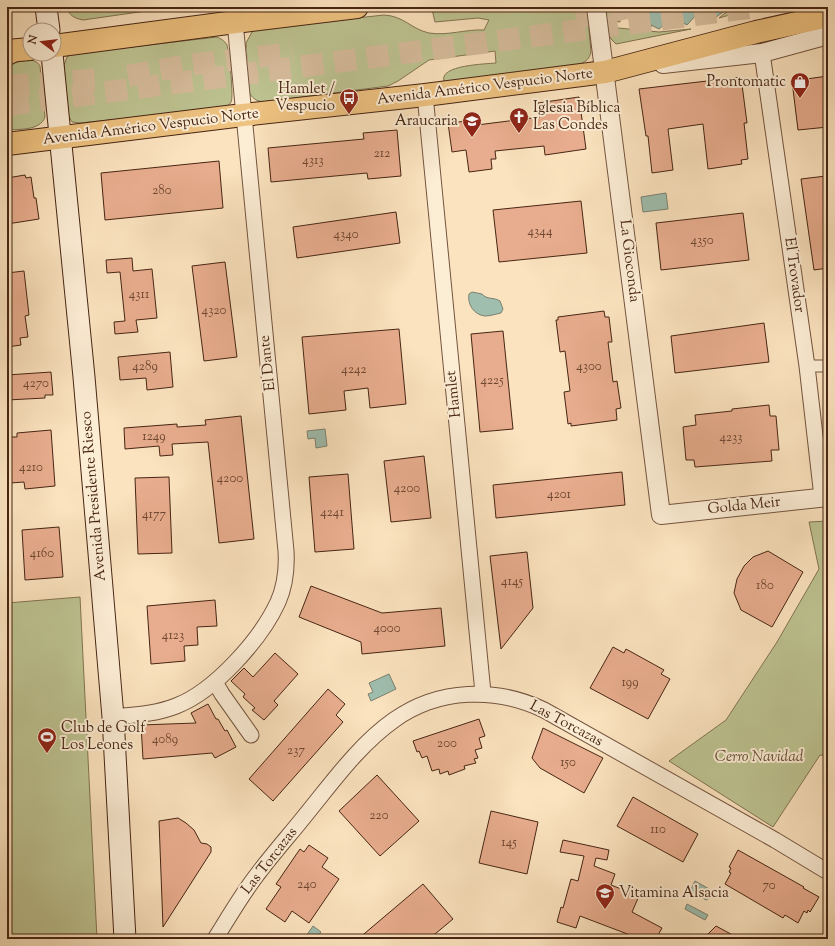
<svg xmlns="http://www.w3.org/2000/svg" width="835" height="946" viewBox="0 0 835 946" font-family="'Sorts Mill Goudy',serif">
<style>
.green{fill:#bec492;stroke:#827452}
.water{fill:#9fbeae;stroke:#7c8170}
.building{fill:#e8ad8e;stroke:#472513}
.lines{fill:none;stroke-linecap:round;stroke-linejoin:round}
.motorway-tunnel{stroke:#d7bd9d;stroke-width:22;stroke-dasharray:22 11;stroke-linecap:butt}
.pedestrian-casing{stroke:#74543e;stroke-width:13}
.minor-casing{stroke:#74543e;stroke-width:17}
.tertiary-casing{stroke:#74543e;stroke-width:20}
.secondary-casing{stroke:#472513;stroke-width:23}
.primary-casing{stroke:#472513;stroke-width:24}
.motorway-casing{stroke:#472513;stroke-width:24}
.pedestrian{stroke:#fcedd5;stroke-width:11}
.minor{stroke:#fcedd5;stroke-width:15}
.tertiary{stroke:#fcedd5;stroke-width:18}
.secondary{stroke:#fcedd5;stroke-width:21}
.primary{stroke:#eec280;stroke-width:22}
.motorway{stroke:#eec280;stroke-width:22}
.labels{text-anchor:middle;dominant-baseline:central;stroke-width:4;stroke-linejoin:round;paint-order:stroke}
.number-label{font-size:13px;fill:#6f4732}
.poi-label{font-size:15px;fill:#472513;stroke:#fcedd5;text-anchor:end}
.street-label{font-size:15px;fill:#472513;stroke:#fcedd5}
.park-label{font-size:15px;font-style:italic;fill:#654d33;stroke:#fcedd5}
</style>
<rect width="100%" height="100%" fill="#fbe3bf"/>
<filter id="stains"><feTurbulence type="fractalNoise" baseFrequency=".005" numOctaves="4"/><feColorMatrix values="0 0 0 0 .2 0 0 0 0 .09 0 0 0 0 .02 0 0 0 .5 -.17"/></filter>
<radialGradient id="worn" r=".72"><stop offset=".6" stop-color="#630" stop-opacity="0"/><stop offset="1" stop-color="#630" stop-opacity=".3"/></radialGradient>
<!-- green -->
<g class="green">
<path d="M66,7H174L83,20C74,18 70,16 66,7Z"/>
<path d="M449,7H587L591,52C589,59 587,61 580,64L448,82L444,81C439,65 486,64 496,63L495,51L429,60L398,81L388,86L263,102C256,101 252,98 249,92L246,43L252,32L256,29L384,15C404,16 411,29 429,33C448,36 466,29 484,30L489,20L478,18L435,22L432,9Z"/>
<path d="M606,7H642L644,22L652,26L631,23L628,9L619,10L620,22L607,20Z"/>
<path d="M729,7H739L740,12L719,18L729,10Z"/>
<path d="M608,27L659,32L691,29L616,44L611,39Z"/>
<path d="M217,37C221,39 224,40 227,45C229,51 234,98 231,102C230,105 226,106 224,108L80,123L72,122L68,115L64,65L67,57L71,54Z"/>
<path d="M27,60C33,60 37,61 40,66L45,117C40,131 19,129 7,130V64Z"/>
<path d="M828,521V756L820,755L773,827L669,761L726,720L777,642L819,569L809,522Z"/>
<path d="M80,597L97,939H7V603Z"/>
</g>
<!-- water -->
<g class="water">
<path d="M643,7H725L726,10L712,20L698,13L687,25L673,17L659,29L645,22Z"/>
<path d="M666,193L668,209L643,212L641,197Z"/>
<path d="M472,292L482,294C487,300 494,297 500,301L503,309L501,313C496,314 490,316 485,316C474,315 467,304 469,294Z"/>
<path d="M325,429L327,446L316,448L315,438L308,439L307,431Z"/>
<path d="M389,674L396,689L371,701L368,694L373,692L369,683Z"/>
<path d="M695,881L711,890V897L706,900L690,891Z"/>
<path d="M687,904L708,915L705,920L685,909Z"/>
<path d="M313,926L321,932L316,939H304Z"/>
</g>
<!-- building -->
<g class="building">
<path d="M828,76V127L798,130L792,81Z"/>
<path d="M741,77L747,123H744L748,159L741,160L742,164L708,169L703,124L668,129L673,170L652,173L648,136H646L639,89Z"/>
<path d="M579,97L586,149L545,155L544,146L495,151L496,159H491L492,169L469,172L466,150L452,152L448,123L468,121L469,126L540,117L538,103Z"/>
<path d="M397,130L401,176L368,179L367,173L271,182L268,148L364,139L363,133Z"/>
<path d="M219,161L223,208L105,220L101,173Z"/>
<path d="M25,175L26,178L31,177L34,198H36L39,219L7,224V178Z"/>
<path d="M826,176L828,188V268L814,270L801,179Z"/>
<path d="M581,201L587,253L499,262L493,210Z"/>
<path d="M396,212L400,243L297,258L293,227Z"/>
<path d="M743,213L749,260L661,270L656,223Z"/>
<path d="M132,258L133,271L152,269L157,318L136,320L138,332L115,334L114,322L125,321L120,272L107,273L106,260Z"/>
<path d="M225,262L237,357L204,361L192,266Z"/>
<path d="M24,271L29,315L25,316L28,337L20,338L21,345L7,347V273Z"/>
<path d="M604,311L605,317H609L612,342H608L613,382L617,381L621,408L616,409L617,420L571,426V423L568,424L564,392L570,391L565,351L560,352L556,320H558V317Z"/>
<path d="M764,323L769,362L675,373L671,336Z"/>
<path d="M399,329L406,404L370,408L368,388L344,391L346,410L309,414L302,337Z"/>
<path d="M503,331L513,429L480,432L471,334Z"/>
<path d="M170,352L173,387L147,390L146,378L120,380L118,357Z"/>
<path d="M51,372L53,395H45V398L7,400V375Z"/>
<path d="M769,405L770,416H776L779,450H771L772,461L695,467L694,460H686L683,427L696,425L695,415L732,411V409Z"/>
<path d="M241,416L254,539L219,543L208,442L172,444L173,455L160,456L159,446L125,449L124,428L177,424V427L206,425L205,420Z"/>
<path d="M51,430L55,486L25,489L24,482L10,483L7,437H17V433Z"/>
<path d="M424,456L431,518L391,522L384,461Z"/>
<path d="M622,472L625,505L496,518L493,485Z"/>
<path d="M348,474L354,549L315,552L309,477Z"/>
<path d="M169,477L172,553L138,554L135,478Z"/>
<path d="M59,527L63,577L25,580L22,530Z"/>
<path d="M768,551L803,572L772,627L741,610L734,593L737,579L744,566L753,557Z"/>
<path d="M527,552L533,608L501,649L490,556Z"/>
<path d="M311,586L382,613L441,608L445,646L362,654L361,642L299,617Z"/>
<path d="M215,600L217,626L197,627L198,645L184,646L185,661L151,664L147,606Z"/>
<path d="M613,647L624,653L626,649L664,670L661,674L670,679L648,719L590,688Z"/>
<path d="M275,653L298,674L274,701L278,705L264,720L252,710L255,708L243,697L245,694L231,681L244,668L253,677Z"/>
<path d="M328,689L345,704L336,715L343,722L273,801L249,779Z"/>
<path d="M208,704L216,719H218L225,731L227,730L236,747L215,758L212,753L143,759L141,725L196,723L191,713Z"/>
<path d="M479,719L485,736L479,738L482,748L475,750L478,758L474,759L476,763L464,766L465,769L449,775L448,771L440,774L439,769L432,771L427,756L422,758L419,751L417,752L413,741Z"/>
<path d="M543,728L603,758L584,793L540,768L532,758Z"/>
<path d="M377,775L419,821L380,856L339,811Z"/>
<path d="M633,797L698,834L683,862L617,826Z"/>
<path d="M491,811L538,822L527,874L479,863Z"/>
<path d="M178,818L186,823L194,830L201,843L207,844L211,847V852L163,927L159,821Z"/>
<path d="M563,840L609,850L607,860L596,858L594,866L615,874L611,885L639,896L632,912L662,928L656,939H628L630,935L580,916L576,928L557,922L561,907L563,908L571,879L578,881L584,856L560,852Z"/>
<path d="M309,845L328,858L322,867L339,879L309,923L292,911L285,922L266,909L281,887L276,884L300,849L304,852Z"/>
<path d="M738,850L804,887L803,888L819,897L810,912L808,910L807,913L804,911L798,923L785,915L783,918L725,884L731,873L729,872L731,868L729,867Z"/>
<path d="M423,884L453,919L429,939H358Z"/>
<path d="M716,926L740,939H703Z"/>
</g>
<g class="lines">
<!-- motorway-tunnel -->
<g class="motorway-tunnel">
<path d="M576,18L632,7"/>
<path d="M128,76L188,65L292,53"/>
<path d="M7,86L101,79"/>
<path d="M7,105L757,7"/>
</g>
<!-- pedestrian casing -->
<g class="pedestrian-casing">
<path id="pedestrian" d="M807,366H828"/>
</g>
<!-- minor casing -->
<g class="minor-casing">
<g id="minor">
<path d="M762,53L807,366L822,497"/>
<path d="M425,95L483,693"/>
<path d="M215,682L222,694L251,735"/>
<path d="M113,717C135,715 156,714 176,706C215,691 261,639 278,602C285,586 287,568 286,551L235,22"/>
<path d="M215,939C227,920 238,901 251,883C268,859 289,836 308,812C334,780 360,744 394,720C439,688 496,687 544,710L775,840L828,872"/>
</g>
</g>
<!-- tertiary casing -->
<g class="tertiary-casing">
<g id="tertiary">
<path d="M596,7L661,515L828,497"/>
<path d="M663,64L762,53L828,35"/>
</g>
</g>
<!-- secondary casing -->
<g class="secondary-casing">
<g id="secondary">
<path d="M46,7L49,30"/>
<path d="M52,54L84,377L113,717L125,939"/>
</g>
</g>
<!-- primary casing -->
<g class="primary-casing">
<g id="primary">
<path d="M54,46L235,22L357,7"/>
<path d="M7,51L30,49"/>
<path d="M7,144L243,115L425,95L605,72L756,32L828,16"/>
</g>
</g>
<!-- motorway casing -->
<g class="motorway-casing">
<path id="motorway" d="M7,54L13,51"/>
</g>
<!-- pedestrian -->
<use href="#pedestrian" class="pedestrian"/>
<!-- minor -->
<use href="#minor" class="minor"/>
<!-- tertiary -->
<use href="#tertiary" class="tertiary"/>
<!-- secondary -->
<use href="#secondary" class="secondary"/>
<!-- primary -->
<use href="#primary" class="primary"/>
<!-- motorway -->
<use href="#motorway" class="motorway"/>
</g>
<!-- icons -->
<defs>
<g id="shop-pin" transform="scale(1)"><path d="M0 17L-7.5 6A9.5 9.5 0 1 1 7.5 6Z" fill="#8f2418" stroke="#fcedd5"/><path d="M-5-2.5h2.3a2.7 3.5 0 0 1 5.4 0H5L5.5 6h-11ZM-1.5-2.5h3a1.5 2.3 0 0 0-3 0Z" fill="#fff"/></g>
<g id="bus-pin" transform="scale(1)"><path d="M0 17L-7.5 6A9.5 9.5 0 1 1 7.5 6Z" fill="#8f2418" stroke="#fcedd5"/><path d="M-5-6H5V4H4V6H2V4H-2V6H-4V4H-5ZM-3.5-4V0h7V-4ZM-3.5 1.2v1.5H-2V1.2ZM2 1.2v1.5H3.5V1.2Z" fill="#fff"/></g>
<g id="church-pin" transform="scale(1)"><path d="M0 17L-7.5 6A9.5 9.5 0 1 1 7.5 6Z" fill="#8f2418" stroke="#fcedd5"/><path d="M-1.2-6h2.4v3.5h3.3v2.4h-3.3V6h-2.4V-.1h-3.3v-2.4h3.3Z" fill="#fff"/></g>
<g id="school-pin" transform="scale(1)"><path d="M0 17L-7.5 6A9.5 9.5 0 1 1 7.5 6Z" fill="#8f2418" stroke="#fcedd5"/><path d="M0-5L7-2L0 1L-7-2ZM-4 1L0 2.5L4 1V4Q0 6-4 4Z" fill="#fff"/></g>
<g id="stadium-pin" transform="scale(1)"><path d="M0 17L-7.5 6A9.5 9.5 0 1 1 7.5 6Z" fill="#8f2418" stroke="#fcedd5"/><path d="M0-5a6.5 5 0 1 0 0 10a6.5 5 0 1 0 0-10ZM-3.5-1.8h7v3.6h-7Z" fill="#fff"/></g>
</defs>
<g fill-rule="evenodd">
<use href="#shop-pin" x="800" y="82"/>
<use href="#bus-pin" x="349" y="98"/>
<use href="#church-pin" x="519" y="117"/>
<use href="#school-pin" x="472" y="121"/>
<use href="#stadium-pin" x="47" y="737"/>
<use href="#school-pin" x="605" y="893"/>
</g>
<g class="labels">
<!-- number labels -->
<g class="number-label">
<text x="382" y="154">212</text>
<text x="313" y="161">4313</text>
<text x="162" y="191">280</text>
<text x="540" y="232">4344</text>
<text x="346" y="235">4340</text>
<text x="702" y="241">4350</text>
<text x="139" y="295">4311</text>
<text x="214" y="311">4320</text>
<text x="145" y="367">4289</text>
<text x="589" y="367">4300</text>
<text x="354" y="370">4242</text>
<text x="492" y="381">4225</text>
<text x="36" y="384">4270</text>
<text x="154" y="437">1249</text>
<text x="731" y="438">4233</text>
<text x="31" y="468">4210</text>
<text x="230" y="479">4200</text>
<text x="407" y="489">4200</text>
<text x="559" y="495">4201</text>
<text x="332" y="513">4241</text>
<text x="154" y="515">4177</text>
<text x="42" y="554">4160</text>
<text x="512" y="582">4145</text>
<text x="765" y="586">180</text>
<text x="387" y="629">4000</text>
<text x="173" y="636">4123</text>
<text x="630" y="683">199</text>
<text x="165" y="740">4089</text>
<text x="447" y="744">200</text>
<text x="296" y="751">237</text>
<text x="568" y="763">150</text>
<text x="379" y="816">220</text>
<text x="658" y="830">110</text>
<text x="509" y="843">145</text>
<text x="307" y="885">240</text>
<text x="769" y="886">70</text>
</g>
<!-- poi labels -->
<g class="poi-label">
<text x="786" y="82">Prontomatic</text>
<text x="335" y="89">Hamlet /<tspan x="335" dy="17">Vespucio</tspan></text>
<text x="533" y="108" text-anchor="start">Iglesia Bíblica<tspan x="533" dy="17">Las Condes</tspan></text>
<text x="458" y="121">Araucaria</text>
<text x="61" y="728" text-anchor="start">Club de Golf<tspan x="61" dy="17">Los Leones</tspan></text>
<text x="619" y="893" text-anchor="start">Vitamina Alsacia</text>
</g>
<!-- street labels -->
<g class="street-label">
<text transform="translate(485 87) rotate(-7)">Avenida Américo Vespucio Norte</text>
<text transform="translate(151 127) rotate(-7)">Avenida Américo Vespucio Norte</text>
<text transform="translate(629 261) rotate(83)">La Gioconda</text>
<text transform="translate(794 275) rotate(82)">El Trovador</text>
<text transform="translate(268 363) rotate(-96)">El Dante</text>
<text transform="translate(454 394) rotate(-96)">Hamlet</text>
<text transform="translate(94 496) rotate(-95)">Avenida Presidente Riesco</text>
<text transform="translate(744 506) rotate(-6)">Golda Meir</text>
<text transform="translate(566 724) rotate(28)">Las Torcazas</text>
<text transform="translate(270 861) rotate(-52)">Las Torcazas</text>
</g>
<!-- park labels -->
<g class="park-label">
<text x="759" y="757">Cerro Navidad</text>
</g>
</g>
<!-- margin -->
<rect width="835" height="946" fill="none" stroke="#fbe3bf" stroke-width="24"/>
<rect x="8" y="8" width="819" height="930" fill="none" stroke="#472513" stroke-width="2"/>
<rect x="12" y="12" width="811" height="922" fill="none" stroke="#472513"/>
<!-- north arrow -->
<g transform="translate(42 42) rotate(285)"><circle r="19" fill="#fcedd5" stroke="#b49d87"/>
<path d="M0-3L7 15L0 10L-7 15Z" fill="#8f2418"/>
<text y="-6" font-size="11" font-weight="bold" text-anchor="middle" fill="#472513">N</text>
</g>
<rect width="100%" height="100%" filter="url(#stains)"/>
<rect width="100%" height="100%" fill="url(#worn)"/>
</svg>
